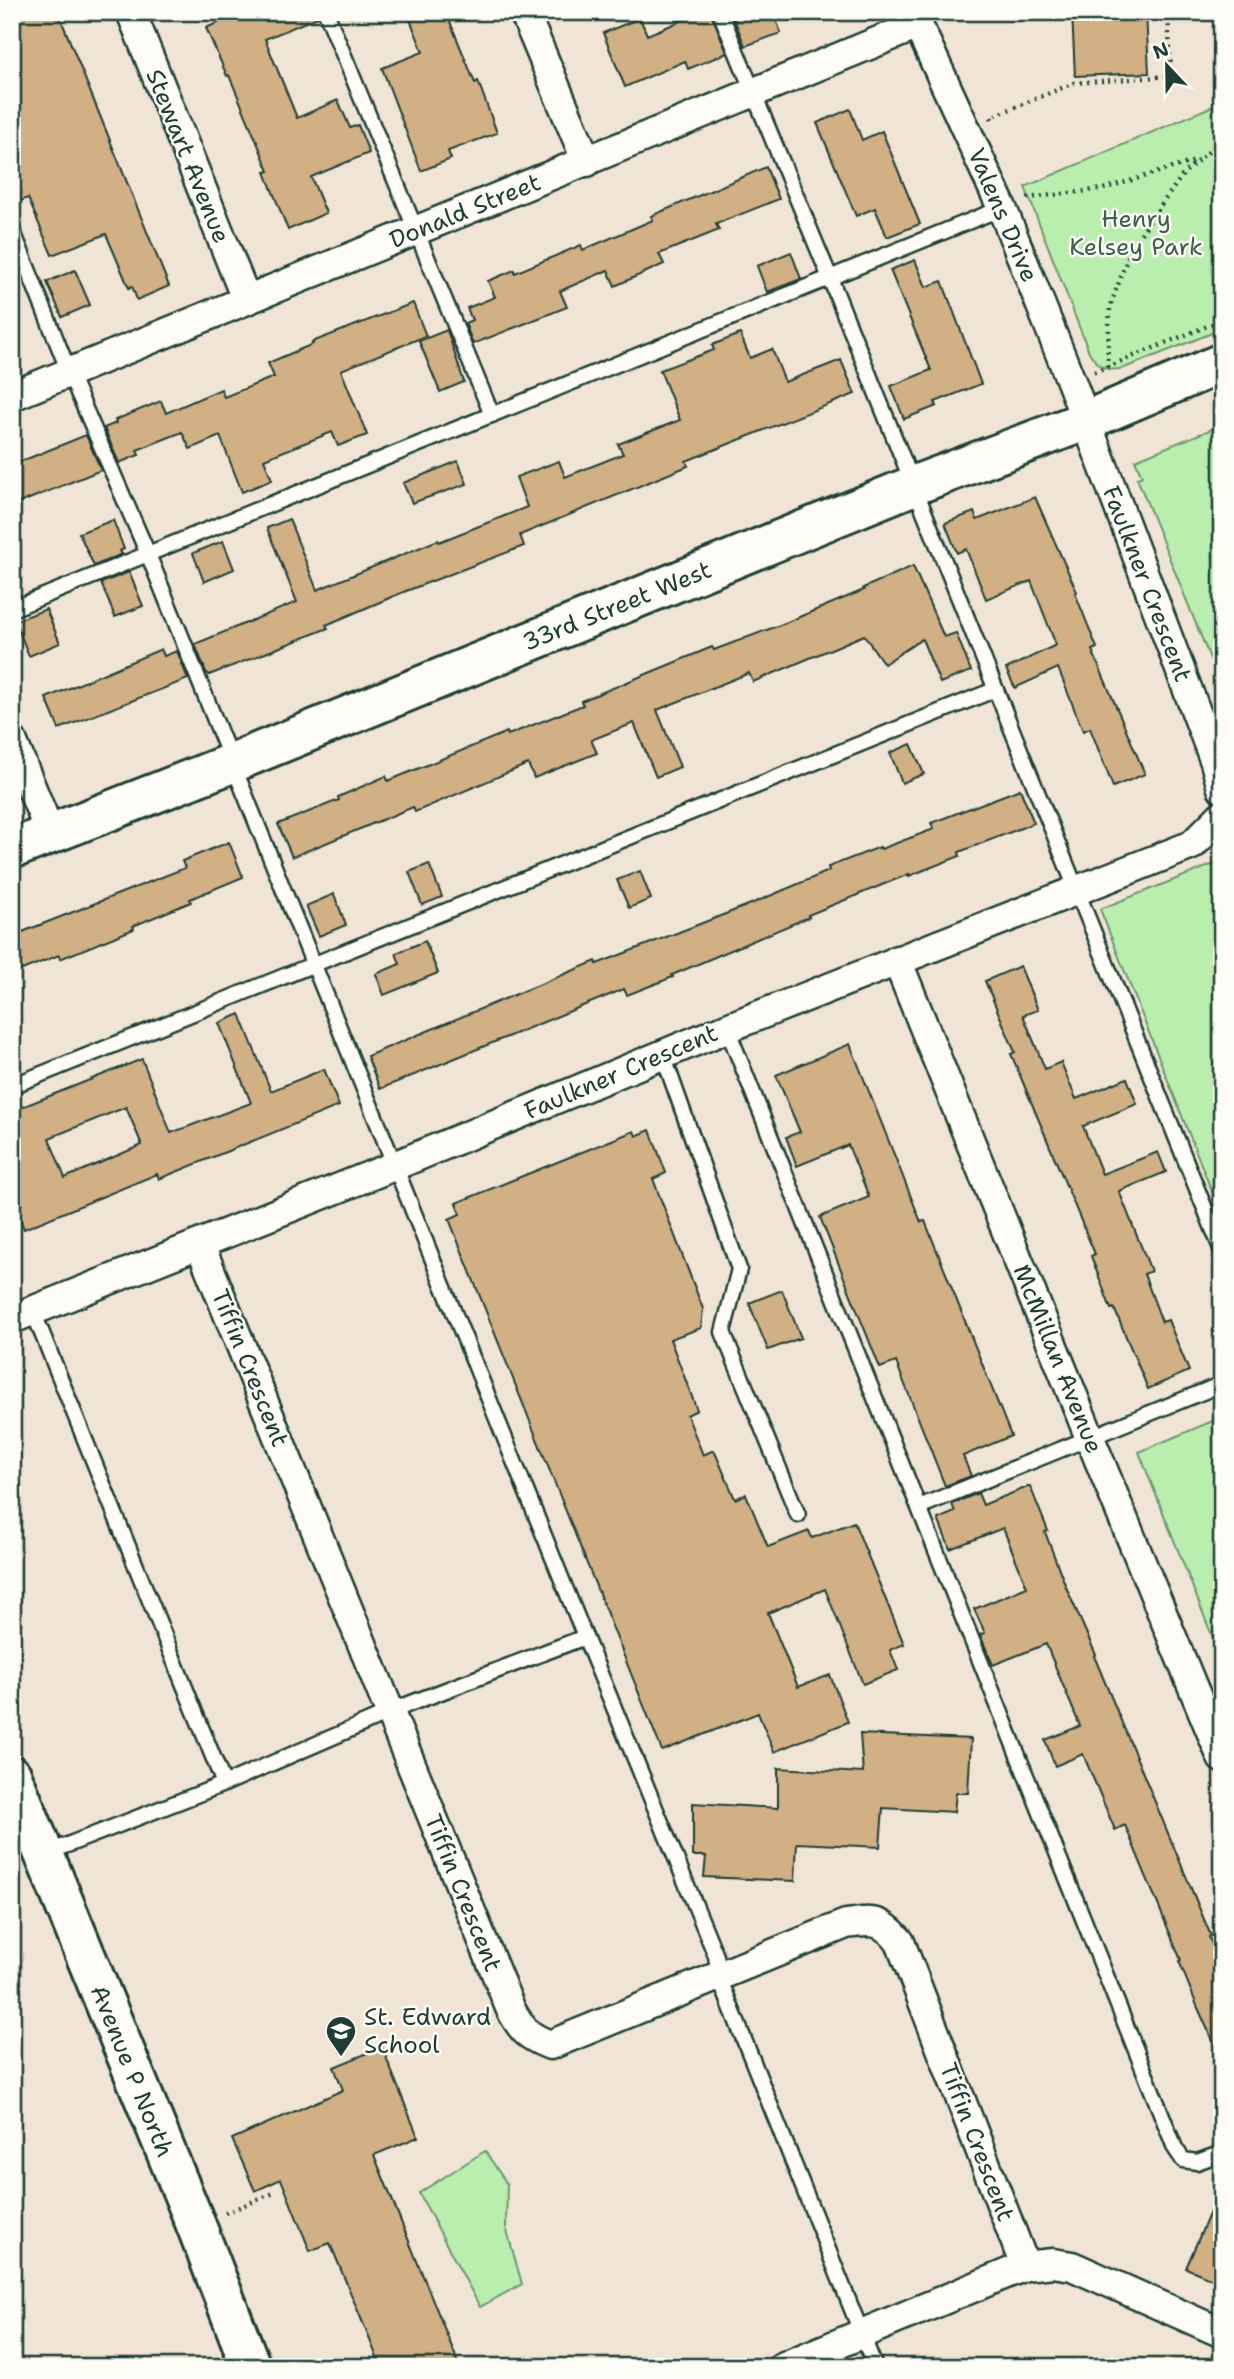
<svg xmlns="http://www.w3.org/2000/svg" width="1234" height="2379" viewBox="0 0 1234 2379" font-family="'Shantell Sans',sans-serif">
<style>
.green{fill:#baeeae;stroke:#6c9671;stroke-width:2}
.building{fill:#d0b084;stroke:#1f3d34;stroke-width:2;fill-rule:evenodd}
.lines{fill:none;stroke-linecap:round;stroke-linejoin:round}
.lane-casing{stroke:#1f3d34;stroke-width:19}
.street-casing{stroke:#1f3d34;stroke-width:33}
.secondary-casing{stroke:#1f3d34;stroke-width:44}
.path{stroke:#1f3d34;stroke-width:4.5;stroke-dasharray:2 5;stroke-linecap:butt}
.lane{stroke:#fdfcf7;stroke-width:14}
.street{stroke:#fdfcf7;stroke-width:28}
.secondary{stroke:#fdfcf7;stroke-width:38}
.labels{text-anchor:middle;dominant-baseline:central;stroke-width:5;stroke-linejoin:round;paint-order:stroke}
.street-label{font-size:24px;fill:#1f3d34;stroke:#fdfcf7}
.park-label{font-size:24px;fill:#3e604c;stroke:#fdfcf7}
.poi-label{font-size:24px;fill:#1f3d34;stroke:#fdfcf7;text-anchor:start}
</style>
<rect width="100%" height="100%" fill="#f0e5d4"/>
<filter id="ink" filterUnits="userSpaceOnUse"><feTurbulence type="fractalNoise" baseFrequency=".0143" numOctaves="2"/><feDisplacementMap in="SourceGraphic" scale="14" xChannelSelector="R" yChannelSelector="G"/><feConvolveMatrix kernelMatrix="1 2 1 2 8 2 1 2 1" color-interpolation-filters="sRGB"/></filter>
<g filter="url(#ink)">
<!-- green -->
<g class="green">
<path d="M1222,102V329L1127,367C1109,373 1099,369 1089,352L1025,187Z"/>
<path d="M1222,425V688L1137,478L1142,476L1135,460Z"/>
<path d="M1222,861V1217L1100,909Z"/>
<path d="M1222,1417V1661L1139,1452Z"/>
<path d="M485,2151L507,2184L506,2227L522,2284L480,2307L419,2193Z"/>
</g>
<!-- building -->
<g class="building">
<path d="M12,12H58L169,286L137,300L132,286L129,288L106,234L52,255L28,198L12,204Z"/>
<path d="M242,12H317L318,17L265,39L297,118L338,100L350,128L358,125L369,153L311,177L326,213L288,230L265,172L269,171L229,75L227,76L206,28Z"/>
<path d="M407,12H446L475,83L478,81L497,133L448,151L451,159L421,171L382,68L423,52Z"/>
<path d="M703,12H711L727,53L688,69L685,61L625,87L603,33L640,18L647,35Z"/>
<path d="M731,12H773L781,33L745,46Z"/>
<path d="M1072,12H1146L1149,73L1075,76Z"/>
<path d="M850,109L862,140L882,131L920,224L887,237L875,208L856,216L817,123Z"/>
<path d="M766,167L779,199L716,224L719,230L659,254L664,264L615,286L608,270L560,291L567,307L473,344L465,323L472,320L467,308L495,297L488,281L514,270L515,273L581,245L583,250L653,220L651,216Z"/>
<path d="M791,252L801,279L767,292L757,266Z"/>
<path d="M915,260L926,287L942,281L981,384L935,402L937,406L904,419L891,386L931,370L890,270Z"/>
<path d="M75,270L90,305L62,317L47,282Z"/>
<path d="M413,303L426,336L341,370L367,435L338,446L332,432L264,459L272,480L242,492L220,436L190,449L182,432L137,450L139,455L119,463L104,428L116,423L115,420L161,401L166,413L221,389L224,397L274,377L268,363L313,344L312,342Z"/>
<path d="M447,330L464,382L440,392L419,341Z"/>
<path d="M740,334L750,358L772,349L785,382L841,360L855,394L686,461L688,466L520,535L524,546L401,593L326,625L328,628L273,650L209,675L206,672L195,644L297,602L267,528L289,519L317,590L438,540L439,542L527,507L516,477L559,461L565,477L623,454L618,444L680,420L660,370L714,350L712,345Z"/>
<path d="M86,435L101,470L12,506V465Z"/>
<path d="M458,461L467,484L412,503L403,483Z"/>
<path d="M1035,497L1077,592L1075,593L1097,648L1092,650L1145,774L1113,787L1090,728L1083,731L1058,668L1015,688L1006,669L1056,645L1031,581L986,599L966,549L957,553L945,523L974,512L977,520Z"/>
<path d="M113,520L124,549L120,551L122,554L94,566L79,533Z"/>
<path d="M223,541L234,569L204,582L193,553Z"/>
<path d="M913,566L944,637L956,633L971,671L940,683L922,639L884,664L864,635L753,682L749,673L657,710L680,767L656,777L634,723L591,740L597,753L534,778L528,764L415,812L413,807L292,857L278,824L339,800L338,797L386,776L388,781L507,732L508,735L583,705L581,701L712,647L714,650L780,625L864,590L863,588Z"/>
<path d="M129,572L143,606L115,617L101,583Z"/>
<path d="M46,609L60,643L29,656L15,621Z"/>
<path d="M161,649L164,656L177,651L188,679L59,729L46,698Z"/>
<path d="M911,744L924,774L902,783L890,753Z"/>
<path d="M1020,789L1034,823L959,852L960,856L909,876V874L808,915L809,917L672,975L673,977L627,995L624,989L380,1089L367,1056L596,961L597,964L746,906L829,871L828,867L880,847L881,849L934,829L931,823Z"/>
<path d="M229,842L243,877L190,899L191,902L133,926L134,929L60,959L59,955L12,974V936L185,868L182,861Z"/>
<path d="M429,864L442,897L422,905L409,872Z"/>
<path d="M640,871L651,899L629,908L617,880Z"/>
<path d="M334,894L346,925L319,936L306,906Z"/>
<path d="M425,941L438,973L384,995L376,974L400,964L396,953Z"/>
<path d="M1020,966L1038,1010L1023,1015L1045,1069L1061,1062L1076,1099L1127,1078L1137,1104L1083,1126L1102,1174L1158,1152L1166,1172L1119,1191L1151,1271L1144,1274L1162,1322L1168,1320L1189,1371L1148,1389L1114,1308L1111,1309L1091,1256L1095,1254L1011,1054L1015,1052L985,981Z"/>
<path d="M240,1014L271,1091L324,1069L339,1106L159,1179L157,1174L24,1229L12,1199V1111L142,1059L171,1133L251,1103L219,1023ZM126,1107L142,1145L65,1178L49,1138Z"/>
<path d="M850,1044L921,1222L925,1221L1011,1436L963,1456L971,1476L945,1486L896,1362L880,1368L820,1217L869,1197L848,1145L797,1166L786,1137L800,1132L776,1075Z"/>
<path d="M650,1130L666,1173L653,1179L703,1309L701,1328L670,1339L697,1410L687,1415L703,1455L714,1450L735,1499L746,1494L768,1547L809,1531L812,1538L854,1522L904,1644L890,1650L898,1670L863,1684L825,1589L768,1613L798,1687L830,1675L848,1722L774,1752L758,1713L662,1751L449,1219L460,1214L456,1203L634,1131L636,1136Z"/>
<path d="M782,1290L801,1338L768,1350L749,1303Z"/>
<path d="M1030,1486L1048,1531L1045,1532L1066,1587L1096,1655L1094,1656L1211,1936L1209,1937L1222,1968V2061L1198,2008L1179,1961L1181,1960L1125,1825L1115,1830L1083,1754L1055,1766L1045,1740L1080,1726L1046,1644L993,1665L980,1635L985,1633L974,1609L1027,1587L1003,1528L950,1549L938,1519L955,1512L952,1504L978,1493L983,1505Z"/>
<path d="M860,1734L971,1739L968,1793H956L954,1812L883,1808L880,1847L797,1843L795,1881L704,1877L706,1856H693V1803L778,1808V1768L863,1773Z"/>
<path d="M382,2047L418,2137L374,2155L460,2367H381L330,2243L310,2251L281,2179L255,2191L232,2139L343,2090L334,2067Z"/>
<path d="M1222,2184V2283L1186,2268Z"/>
</g>
<g class="lines">
<!-- lane casing -->
<g class="lane-casing">
<g id="lane">
<path d="M326,12L492,415"/>
<path d="M720,12L830,278L1222,1251"/>
<path d="M12,229L69,372L148,554L585,1637L716,1956L719,1977L875,2367"/>
<path d="M12,609L1002,208"/>
<path d="M727,1028L1175,2148L1183,2160L1197,2162L1222,2153"/>
<path d="M663,1055L739,1269L723,1332L798,1515"/>
<path d="M12,1086L994,690"/>
<path d="M33,1311L224,1784"/>
<path d="M919,1507L1222,1384"/>
<path d="M44,1854L224,1784L409,1704L585,1637"/>
</g>
</g>
<!-- street casing -->
<g class="street-casing">
<g id="street">
<path d="M131,12L246,299"/>
<path d="M524,12L587,162"/>
<path d="M914,12L918,25L1002,208L1071,381L1215,762L1222,788"/>
<path d="M12,396L918,25"/>
<path d="M12,740L50,833"/>
<path d="M897,960L1090,1438L1222,1758"/>
<path d="M200,1245L511,2010C523,2031 527,2036 550,2045L846,1924C873,1920 882,1919 900,1942L1025,2266"/>
<path d="M12,1319L394,1166L727,1028L1192,845L1222,815"/>
<path d="M782,2367L1025,2266L1053,2263L1072,2266L1222,2333"/>
</g>
</g>
<!-- secondary casing -->
<g class="secondary-casing">
<g id="secondary">
<path d="M12,849L232,763L912,486L1085,421L1222,363"/>
<path d="M12,1776L196,2225L251,2367"/>
</g>
</g>
<!-- path -->
<g class="path">
<path d="M992,119L991,117L1074,83L1171,76L1168,12"/>
<path d="M1027,198L1103,189L1198,160"/>
<path d="M1107,367L1222,320"/>
<path d="M1094,372L1107,367L1110,307L1132,246L1184,173L1222,140"/>
<path d="M225,2213L276,2192"/>
</g>
<!-- lane -->
<use href="#lane" class="lane"/>
<!-- street -->
<use href="#street" class="street"/>
<!-- secondary -->
<use href="#secondary" class="secondary"/>
</g>
</g>
<!-- icons -->
<defs>
<g id="school-pin" transform="scale(1.575)"><path d="M0 17L-7.5 6A9.5 9.5 0 1 1 7.5 6Z" fill="#1f3d34" stroke="#fdfcf7"/><path d="M0-5L7-2L0 1L-7-2ZM-4 1L0 2.5L4 1V4Q0 6-4 4Z" fill="#fff"/></g>
</defs>
<g fill-rule="evenodd">
<use href="#school-pin" x="341" y="2031"/>
</g>
<g class="labels">
<!-- street labels -->
<g class="street-label">
<text transform="translate(188 156) rotate(68)">Stewart Avenue</text>
<text transform="translate(465 211) rotate(-22)">Donald Street</text>
<text transform="translate(1003 215) rotate(67)">Valens Drive</text>
<text transform="translate(1147 584) rotate(69)">Faulkner Crescent</text>
<text transform="translate(617 606) rotate(-22)">33rd Street West</text>
<text transform="translate(621 1072) rotate(-23)">Faulkner Crescent</text>
<text transform="translate(1058 1359) rotate(68)">McMillan Avenue</text>
<text transform="translate(250 1368) rotate(68)">Tiffin Crescent</text>
<text transform="translate(463 1893) rotate(68)">Tiffin Crescent</text>
<text transform="translate(132 2071) rotate(68)">Avenue P North</text>
<text transform="translate(977 2142) rotate(69)">Tiffin Crescent</text>
</g>
<!-- park labels -->
<g class="park-label">
<text x="1136" y="219">Henry<tspan x="1136" dy="28">Kelsey Park</tspan></text>
</g>
<!-- poi labels -->
<g class="poi-label">
<text x="364" y="2017">St. Edward<tspan x="364" dy="28">School</tspan></text>
</g>
</g>
<!-- margin -->
<rect width="1234" height="2379" fill="none" stroke="#fdfcf7" stroke-width="42"/>
<rect x="21" y="21" width="1192" height="2337" fill="none" stroke="#1f3d34" stroke-width="2.5" filter="url(#ink)"/>
<!-- north arrow -->
<g transform="translate(1167 66) rotate(338)" stroke="#fdfcf7" stroke-width="5" paint-order="stroke">
<path d="M0-5L12 26L0 18L-12 26Z" fill="#1f3d34"/>
<text y="-10" font-size="19" font-weight="bold" text-anchor="middle" fill="#1f3d34">N</text>
</g>
</svg>
